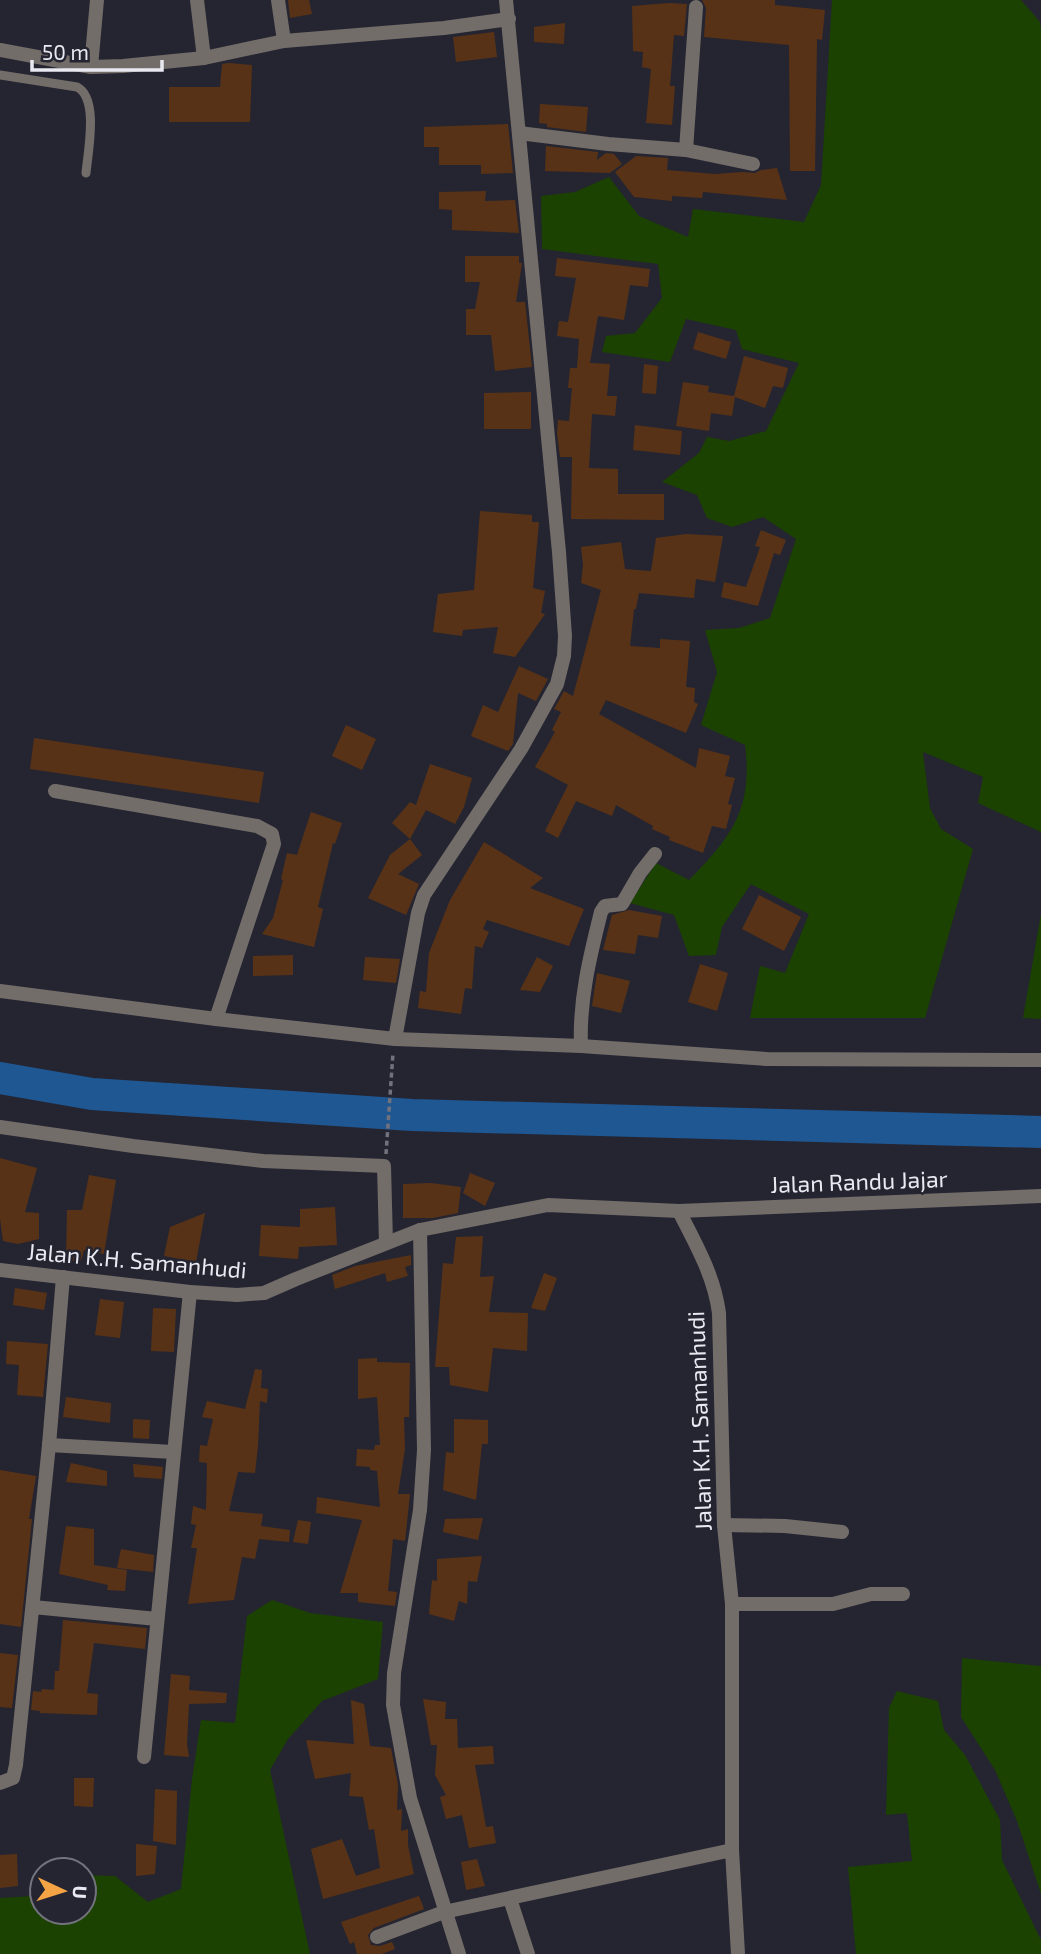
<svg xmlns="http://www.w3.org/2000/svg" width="1041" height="1954" viewBox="0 0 1041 1954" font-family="'Exo 2',sans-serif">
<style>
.green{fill:#1b4201}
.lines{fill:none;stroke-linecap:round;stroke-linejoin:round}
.river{stroke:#1f5793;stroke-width:32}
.building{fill:#583216}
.path{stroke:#72727d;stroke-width:3.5;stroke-dasharray:5 3.5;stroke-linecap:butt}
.lane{stroke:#736d6a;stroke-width:9}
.street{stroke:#736d6a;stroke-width:14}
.labels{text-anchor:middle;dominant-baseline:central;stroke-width:5;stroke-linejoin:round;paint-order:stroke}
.street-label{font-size:23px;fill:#e8e9f1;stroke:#252531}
</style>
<rect width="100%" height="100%" fill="#252531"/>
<!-- green -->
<g class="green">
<path d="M832,0H1021L1040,22L1041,30V832L978,803L983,777L923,752L930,808L941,829L973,849L925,1018H750L760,966L785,973L809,914L751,884L722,927L716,955L689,956L674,915L630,903L656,863L689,880C732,836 753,809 745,745L701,725L717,672L705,630L739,628L770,618L796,539L763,517L732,527L707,518L697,495L662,482L699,453L707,437L729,441L766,431L799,363L742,349L736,330L686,319L670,362L602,352L606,336L635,333L662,298L658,264L542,249L541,196L575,192L609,177L639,216L688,237L693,209L804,222L821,185Z"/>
<path d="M1041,914V1019L1023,1018Z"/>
<path d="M272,1600L310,1613L383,1622L378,1679L322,1701L288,1739L270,1770L310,1954H0V1898L32,1896L42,1885V1912H84V1875L115,1876L148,1902L181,1889L192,1779L201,1720L235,1723L247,1616Z"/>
<path d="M962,1658L1041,1666V1894L1017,1821L995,1770L961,1717Z"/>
<path d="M897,1691L938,1701L944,1730L965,1755L1000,1820L1002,1860L1041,1940V1954H856L848,1867L912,1861L907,1813L886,1815L889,1708Z"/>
</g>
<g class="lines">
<!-- river -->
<path class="river" d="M0,1078L92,1094L412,1115L1041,1132"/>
</g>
<!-- building -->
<g class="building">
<path d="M288,0H309L312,14L290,18Z"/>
<path d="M702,0H775V5L825,10L822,40L817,39L815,171H790L789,45L704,37L706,8Z"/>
<path d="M669,3L687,4L684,36L674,35L670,86H675L672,125L646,123L651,69L642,67L643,52L633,51L632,6Z"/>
<path d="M565,23L564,44L534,42V27Z"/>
<path d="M494,32L497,57L456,62L453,37Z"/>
<path d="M229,63L252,65L250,122H169V87H220L222,64Z"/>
<path d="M540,104L588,107L586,132L547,127V124L539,123Z"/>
<path d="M508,124L513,173L481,174V165H439V147H424V127Z"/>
<path d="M546,146L598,152L597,160L606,153L614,154L622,164L610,173L545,171Z"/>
<path d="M636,156L668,158L667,170L715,174L742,172L755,173L761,170L777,168L787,200L703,192L702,198L672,196V201L634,197L615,172Z"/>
<path d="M486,191L485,201L515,200L519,233L452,230V210L439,209V192Z"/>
<path d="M465,256H519V263H522L516,302H525L532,367L495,371L491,335H466V309H475L480,282H465Z"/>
<path d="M557,258L650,269L648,287L630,285L624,320L598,316L590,363L610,364L607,396H617L615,416L592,414L589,468L618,469V494H664V520L571,519L572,457H560L557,433L558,420L569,421L572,388H568L570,368H577L579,339L557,336L559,321L568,322L576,278L555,276Z"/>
<path d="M698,332L731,342L726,359L693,349Z"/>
<path d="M744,356L788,368L783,388L773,386L765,408L735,397L732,416L711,413L709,431L676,426L683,382L709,386L708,392L734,396Z"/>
<path d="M644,364L658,366L656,394L642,393Z"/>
<path d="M531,392V429H484V393Z"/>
<path d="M635,425L682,431L680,455L633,450Z"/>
<path d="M480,511L532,515V522H539L533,588L545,591L541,613L545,614L515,657L493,653L498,627L463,630L462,636L433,632L438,594L474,590Z"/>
<path d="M761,530L786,540L780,555L774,553L758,606L721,597L724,582L746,587L760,547L755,546Z"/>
<path d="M686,534L723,536L715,582L696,579L694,598L639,593L636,609H634L630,646L660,648V639L690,641L686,687L695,688L694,702L698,704L686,733L606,700L599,714L696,768L699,748L730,756L725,776L735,778L728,804L732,805L726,829L712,826L703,853L669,840L670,837L652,829L653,826L616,805L612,816L576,801L558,838L545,831L568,785L535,767L555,732L552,730L561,712L554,709L564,691L573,696L601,590L581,583L583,565L581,547L621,542L625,569L651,571L656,538Z"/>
<path d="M519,666L548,679L536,701L518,693L513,744L508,751L471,736L483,705L498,712Z"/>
<path d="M346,725L376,739L362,770L332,756Z"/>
<path d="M34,738L264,772L259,803L30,769Z"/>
<path d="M430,764L472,778L464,807L455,824L426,810L410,839L392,823L410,802L416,805Z"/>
<path d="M311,812L342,823L335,844L333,843L318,907L323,909L314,947L262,934L273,918L283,880L281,879L287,853L297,855Z"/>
<path d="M410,839L422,855L398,874L419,884L406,915L368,898L390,855Z"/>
<path d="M484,842L543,878L530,888L584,909L569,946L487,920L483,929L489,932L482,948L475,946L472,989L465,988L461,1014L418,1008L420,991L426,992L429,953L450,900Z"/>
<path d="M759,895L801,917L784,951L742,929Z"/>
<path d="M629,910L662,916L658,938L638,935L635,954L603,950L612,915Z"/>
<path d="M293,955V975L253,976V956Z"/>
<path d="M365,957L400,959L396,983L363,980Z"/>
<path d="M537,957L553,966L540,992L520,990Z"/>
<path d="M700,964L728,973L717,1011L688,1002Z"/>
<path d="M597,973L630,981L621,1013L592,1006Z"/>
<path d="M0,1158L37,1168L25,1212L39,1213V1239L18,1244L3,1241L0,1219Z"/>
<path d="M470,1173L495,1183L485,1206L463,1193Z"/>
<path d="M89,1175L116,1180L104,1254L84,1250L81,1261H66L67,1210H82Z"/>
<path d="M431,1183L461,1187L458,1213L433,1218H403V1184Z"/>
<path d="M335,1207L337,1245L299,1247L298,1259L259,1256L261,1225L300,1227V1209Z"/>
<path d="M205,1213L196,1262L164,1256L170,1227Z"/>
<path d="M483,1236L480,1277L494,1276L489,1312L528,1313L527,1351L493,1348L488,1392L450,1385L449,1367H435L443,1263L453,1264L456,1237Z"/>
<path d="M411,1255V1265L405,1267L408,1276L387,1282L385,1273L335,1289L332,1275L355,1266Z"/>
<path d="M544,1273L557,1278L545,1311L531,1308Z"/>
<path d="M15,1288L47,1293L44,1310L13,1305Z"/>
<path d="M100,1299L124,1302L120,1338L95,1335Z"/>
<path d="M153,1308L176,1309L174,1352L151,1351Z"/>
<path d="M7,1341L48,1344L43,1397L17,1395L19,1365L6,1364Z"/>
<path d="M377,1358V1362L410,1363L409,1417H404L405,1449L398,1494H410L405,1541L393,1539L388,1591L397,1592L395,1606L358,1602V1593H340L362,1520L316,1513L317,1497L380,1507L377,1471L370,1470V1467L356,1466L357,1449L374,1450L375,1445H380L377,1397L358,1399V1359Z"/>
<path d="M255,1369L262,1370L261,1388L268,1389L267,1403L260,1401L258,1446L255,1473L238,1472L229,1511L263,1514L261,1526L290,1530L289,1542L259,1539L255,1559L242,1557L234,1600L188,1604L197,1548H191L196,1525L191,1524L193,1506L206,1510L207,1463L199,1462L200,1445L207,1446L213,1419L202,1417L207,1401L245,1409Z"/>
<path d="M66,1397L111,1403L110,1423L63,1417Z"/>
<path d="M133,1419L150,1420L149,1439L133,1438Z"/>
<path d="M454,1419L488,1420V1444H482L476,1500L443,1490L446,1452L454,1453Z"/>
<path d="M71,1463L107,1471V1486L66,1482Z"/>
<path d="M133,1464L163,1467L162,1479L134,1477Z"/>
<path d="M0,1470L36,1476L29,1519H32L21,1627L0,1624Z"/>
<path d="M483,1518L478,1540L443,1532L445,1519Z"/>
<path d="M298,1520L311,1522L308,1544L293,1542Z"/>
<path d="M66,1526L94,1529V1565L127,1570L125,1591L107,1590L108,1585L59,1574Z"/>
<path d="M121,1549L154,1555L153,1572L117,1568Z"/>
<path d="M482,1556L477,1582L468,1581L467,1604L459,1601L454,1621L429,1614L432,1580L437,1581V1559Z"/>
<path d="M63,1620L147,1628L145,1649L94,1643L87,1693L98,1694L97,1715L40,1713V1711L31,1710L33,1691L41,1692L42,1689L54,1690L55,1671H59Z"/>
<path d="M0,1653L18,1655L12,1708L0,1707Z"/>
<path d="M171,1674L190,1676L189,1690L227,1693L226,1703L189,1704L187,1744L189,1757L164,1755Z"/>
<path d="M423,1699L446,1702L445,1719H457L458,1748L493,1746L494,1764L475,1765L486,1827L493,1826L496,1843L469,1848L462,1815L446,1819L440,1797L446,1795L435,1775L437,1745H431Z"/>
<path d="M351,1700L364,1704L370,1746L391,1748L398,1785L397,1810L402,1809L401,1831L408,1829V1845L414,1874L323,1899L311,1849L342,1839L356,1876L380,1868L374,1829L369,1830L363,1797L349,1796L351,1773L315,1779L306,1740L354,1744Z"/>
<path d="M74,1778H94L93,1807L74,1806Z"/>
<path d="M155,1789L177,1791L176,1845L153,1841Z"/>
<path d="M136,1844L157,1846L155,1874L136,1876Z"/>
<path d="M17,1854L18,1886L0,1888V1855Z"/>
<path d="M477,1859L485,1886L466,1890L461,1862Z"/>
<path d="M419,1896L424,1909L374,1928L368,1935L371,1945L380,1946L392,1942L395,1949L382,1954H357L354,1942L350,1944L341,1922Z"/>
</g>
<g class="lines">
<!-- path -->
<path class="path" d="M386,1154L393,1053"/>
<!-- lane -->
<path class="lane" d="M0,75L77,87C99,98 88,151 86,173"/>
<!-- street -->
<g class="street">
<path d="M197,0L204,58"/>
<path d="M278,0L284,41"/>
<path d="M0,50L91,67L123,66L204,58L284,41L444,28L509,19"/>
<path d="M91,67L97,0"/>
<path d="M519,133L608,144L686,150L753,164"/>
<path d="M686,150L696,7"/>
<path d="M55,791L257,826L272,834L274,844L216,1019"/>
<path d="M0,991L216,1019L395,1039L581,1046L767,1059L1041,1060"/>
<path d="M395,1039L418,913L424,895L521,749L557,684L564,656L565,636L559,552L506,0"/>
<path d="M581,1046C579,1000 590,956 601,912L605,906L622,904L640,873L655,854"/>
<path d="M0,1127L133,1146L263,1161L384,1166L386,1243"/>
<path d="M679,1211C696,1245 714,1275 719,1313L724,1525L732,1604V1850L738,1954"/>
<path d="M420,1230L424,1450L420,1510L394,1673L393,1705L410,1798L459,1954"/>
<path d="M0,1270L190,1292L237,1295L264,1293L296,1279L420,1230L548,1205L679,1211L1041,1196"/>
<path d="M49,1445L173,1452"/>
<path d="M724,1525L785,1526L842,1532"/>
<path d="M732,1604H833L871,1594H903"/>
<path d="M33,1607L157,1619"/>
<path d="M144,1757L190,1292"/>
<path d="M0,1783L13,1778L16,1765L49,1445L63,1277"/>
<path d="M510,1899L528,1954"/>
<path d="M377,1937L444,1912L732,1850"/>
</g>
</g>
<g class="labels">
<!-- street labels -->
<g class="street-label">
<text transform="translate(859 1181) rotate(-2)">Jalan Randu Jajar</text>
<text transform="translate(137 1260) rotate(5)">Jalan K.H. Samanhudi</text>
<text transform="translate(699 1421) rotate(-92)">Jalan K.H. Samanhudi</text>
</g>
</g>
<!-- north arrow -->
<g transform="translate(63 1891) rotate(94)"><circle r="33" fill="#252531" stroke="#73737e" stroke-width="2"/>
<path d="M0-5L12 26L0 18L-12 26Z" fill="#f4a444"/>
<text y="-10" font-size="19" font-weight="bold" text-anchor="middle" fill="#e8e9f1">U</text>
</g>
<!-- scale -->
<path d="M32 60v10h130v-10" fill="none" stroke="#e8e9f1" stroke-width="3.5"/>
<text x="42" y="60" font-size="21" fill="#e8e9f1" stroke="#252531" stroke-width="5" paint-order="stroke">50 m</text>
</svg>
